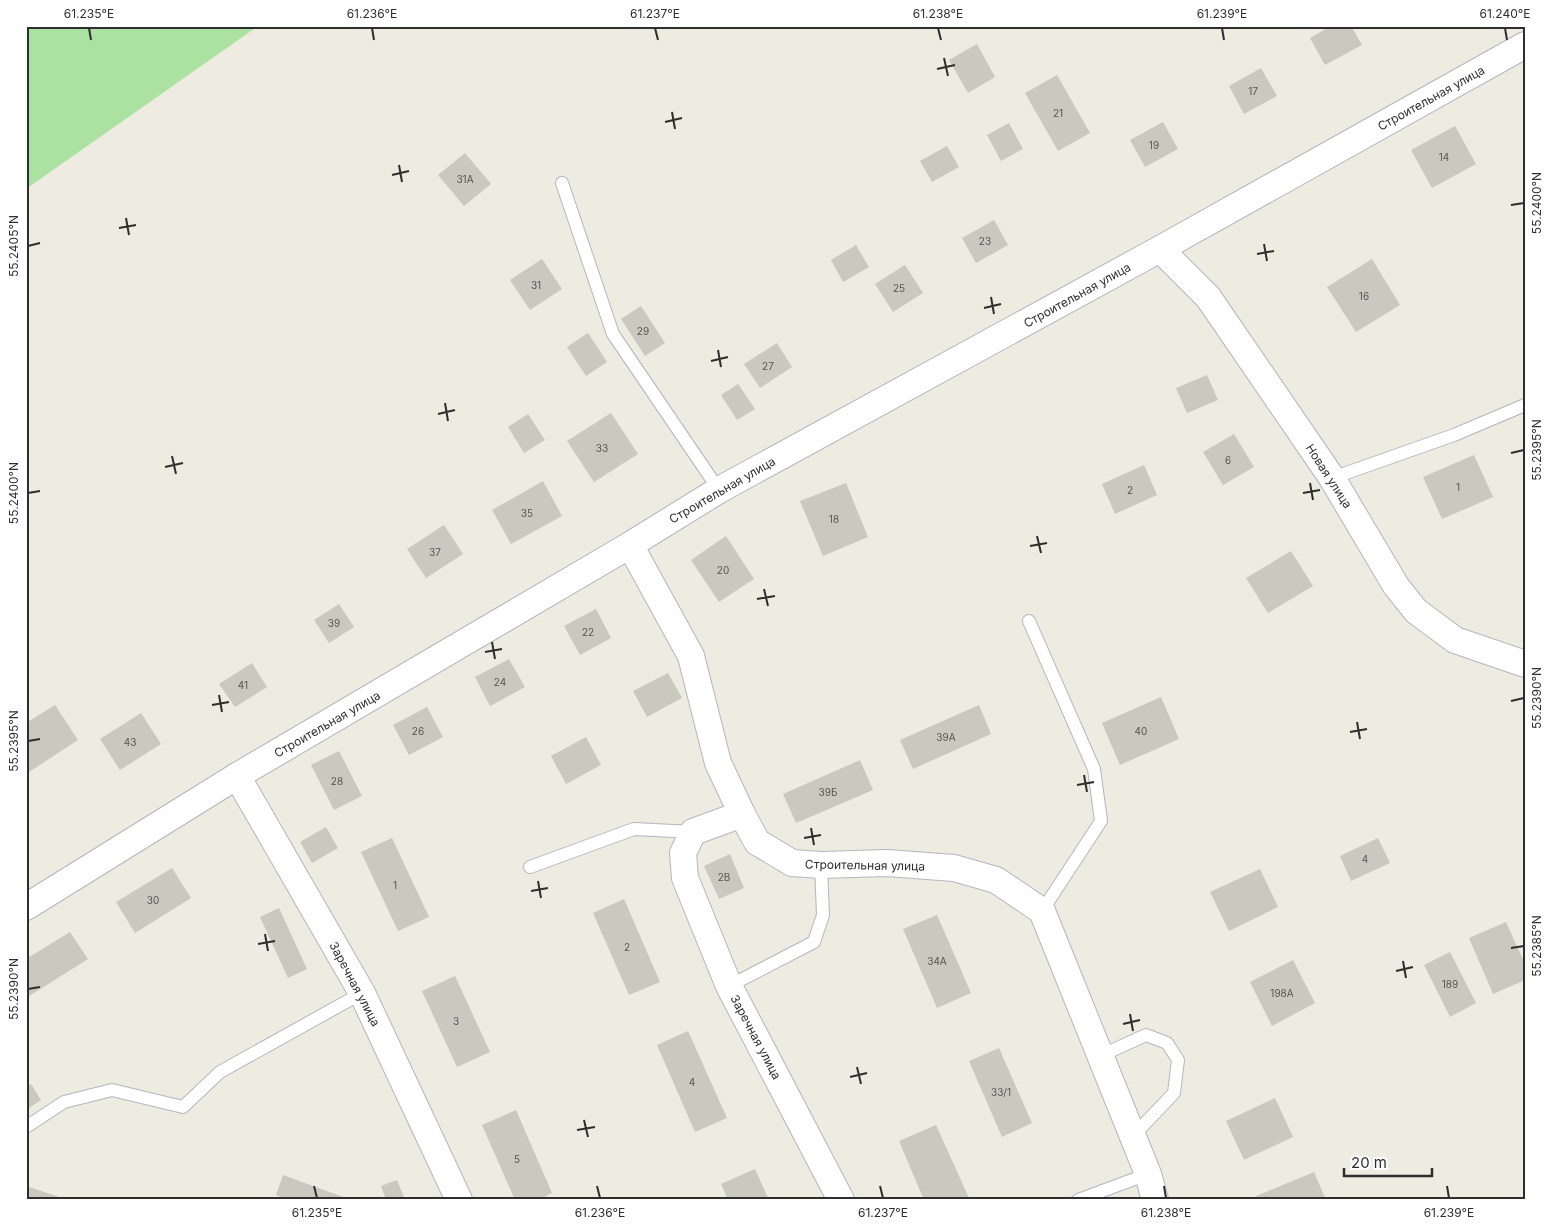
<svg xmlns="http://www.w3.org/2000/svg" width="1551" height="1226" viewBox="0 0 1551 1226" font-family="Inter,sans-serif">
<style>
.green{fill:#ace2a1}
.building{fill:#cac9bf}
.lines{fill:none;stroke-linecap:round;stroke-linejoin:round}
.lane-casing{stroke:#b4b5c0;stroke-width:14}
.street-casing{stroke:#b4b5c0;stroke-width:28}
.lane{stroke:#fff;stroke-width:12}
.street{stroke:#fff;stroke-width:26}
.ticks{fill:none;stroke:#2e2e2e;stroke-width:2}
.labels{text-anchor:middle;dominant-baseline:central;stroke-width:5;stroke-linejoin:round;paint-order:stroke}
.number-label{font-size:10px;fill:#555552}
.street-label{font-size:12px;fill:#2e2e2e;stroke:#fff}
.neatline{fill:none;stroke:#2e2e2e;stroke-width:2}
.ticks-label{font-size:12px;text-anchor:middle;fill:#2e2e2e}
</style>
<rect width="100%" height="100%" fill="#eeebe1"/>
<!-- green -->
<path class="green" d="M26,26H258L26,189Z"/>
<!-- building -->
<g class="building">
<path d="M1331,26H1351L1362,45L1325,65L1310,38Z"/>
<path d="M977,44L995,77L968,93L949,60Z"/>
<path d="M1261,68L1277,96L1244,114L1229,86Z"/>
<path d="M1057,75L1090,133L1058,151L1025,93Z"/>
<path d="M1163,122L1178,149L1145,167L1130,140Z"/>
<path d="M1009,123L1023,149L1001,161L987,135Z"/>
<path d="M1455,126L1476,164L1432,188L1411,150Z"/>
<path d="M947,146L959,167L932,182L920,161Z"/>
<path d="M465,153L491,184L464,206L438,175Z"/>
<path d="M994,220L1008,245L976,263L962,238Z"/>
<path d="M856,245L869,267L843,282L831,260Z"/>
<path d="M542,259L562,289L530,310L510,280Z"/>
<path d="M1372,259L1400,305L1356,332L1327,287Z"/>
<path d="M905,265L923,293L893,312L875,284Z"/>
<path d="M641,306L665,343L645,356L621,319Z"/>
<path d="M588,333L607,362L586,376L567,347Z"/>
<path d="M777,343L792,367L760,388L744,364Z"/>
<path d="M1207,375L1218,400L1187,413L1176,388Z"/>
<path d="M738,384L755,409L737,420L721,395Z"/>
<path d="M611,413L638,454L594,482L567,441Z"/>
<path d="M528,414L545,440L524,453L508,427Z"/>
<path d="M1234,434L1254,467L1223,485L1203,452Z"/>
<path d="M1474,455L1493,497L1442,519L1423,477Z"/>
<path d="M1144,465L1157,495L1115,514L1102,484Z"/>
<path d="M543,481L562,516L511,544L492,510Z"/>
<path d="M846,483L868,537L823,556L800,501Z"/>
<path d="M444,525L463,554L426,578L407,549Z"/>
<path d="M726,536L754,579L719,602L691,560Z"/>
<path d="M1291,551L1313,586L1268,613L1246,578Z"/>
<path d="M339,604L354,627L329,643L314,620Z"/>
<path d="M596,609L611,638L580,655L564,626Z"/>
<path d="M509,659L525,687L490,706L475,677Z"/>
<path d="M252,663L267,687L235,707L219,684Z"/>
<path d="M668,673L682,698L647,717L633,691Z"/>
<path d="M1161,697L1179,739L1120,765L1102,723Z"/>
<path d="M55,705L78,740L26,774V723Z"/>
<path d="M979,705L991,734L913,769L900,740Z"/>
<path d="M427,707L443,737L409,755L393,725Z"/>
<path d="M141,713L161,744L120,770L100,739Z"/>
<path d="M586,737L601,765L566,784L551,756Z"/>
<path d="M339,751L362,796L334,810L311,765Z"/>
<path d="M860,760L873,790L796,823L783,794Z"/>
<path d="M326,827L338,848L312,863L300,842Z"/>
<path d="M392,838L429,917L398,931L361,852Z"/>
<path d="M1378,838L1390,863L1351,881L1340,856Z"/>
<path d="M730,854L744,888L719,899L704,866Z"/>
<path d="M172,868L191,898L135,933L116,902Z"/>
<path d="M1260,869L1278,907L1229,931L1210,892Z"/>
<path d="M624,899L660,982L629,995L593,913Z"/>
<path d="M279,908L307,969L288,978L260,917Z"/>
<path d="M937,915L971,993L937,1008L903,929Z"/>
<path d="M1506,922L1525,964V980L1493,994L1469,938Z"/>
<path d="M70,932L88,959L26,998V959Z"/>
<path d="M1450,952L1476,1003L1450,1017L1424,965Z"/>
<path d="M1293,960L1315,1003L1272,1026L1250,982Z"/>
<path d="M455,976L490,1052L457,1067L422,991Z"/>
<path d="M688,1031L727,1118L695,1132L657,1045Z"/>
<path d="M999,1048L1032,1123L1002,1137L969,1061Z"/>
<path d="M31,1084L41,1100L26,1110V1087Z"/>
<path d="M1275,1098L1293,1137L1244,1160L1226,1121Z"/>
<path d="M516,1110L552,1193L538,1200H515L482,1125Z"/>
<path d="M936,1125L969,1198L965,1200H924L899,1141Z"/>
<path d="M755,1169L769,1200H728L721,1184Z"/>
<path d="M1314,1172L1326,1200H1258L1256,1196Z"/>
<path d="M283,1175L346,1198V1200H288L276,1195Z"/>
<path d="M397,1180L405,1200H386L381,1186Z"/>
<path d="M26,1186L66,1199V1200H26Z"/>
</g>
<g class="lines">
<!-- lane casing -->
<g class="lane-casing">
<g id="lane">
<path d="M562,183L613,334L719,490"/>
<path d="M1332,478L1454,435L1525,405"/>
<path d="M1029,621L1094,769L1101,821L1042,911"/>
<path d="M530,867L634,829L693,832"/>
<path d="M729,986L814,942L823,915L821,865"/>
<path d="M1100,1056L1146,1035L1167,1043L1178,1060L1174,1093L1133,1136"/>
<path d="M26,1127L64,1102L112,1090L183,1107L220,1072L362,993"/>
<path d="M1078,1200L1148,1174"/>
</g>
</g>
<!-- street casing -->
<g class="street-casing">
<g id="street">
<path d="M1160,249L1208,297L1332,478L1396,586L1416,611L1455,640L1525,664"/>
<path d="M630,545L691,656L718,763L742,814L757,842L792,863L821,865L887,863L954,868L996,880L1042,911L1148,1174L1155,1200"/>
<path d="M237,776L362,993L459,1200"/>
<path d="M742,814L693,832L683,853L685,878L729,986L841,1200"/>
<path d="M26,907L237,776L630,545L719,490L1160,249L1525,45"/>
</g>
</g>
<!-- lane -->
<use href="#lane" class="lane"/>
<!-- street -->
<use href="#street" class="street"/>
</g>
<!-- ticks -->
<path class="ticks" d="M89,28L91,40M372,28L374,40M655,28L658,40M938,28L941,40M1222,28L1224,40M1505,28L1507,40M944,58L948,76M937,69L955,65M672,112L675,129M665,122L682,118M399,165L402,182M392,175L409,171M1511,205L1524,203M126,218L129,235M119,228L136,225M1264,244L1267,261M28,246L40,243M1257,254L1274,251M991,297L994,314M984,308L1001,304M718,350L721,367M711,361L728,357M445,403L448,421M438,414L455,410M1511,453L1524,450M172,456L176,474M165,467L183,463M1310,483L1313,500M28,493L40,491M1303,493L1320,490M1037,536L1041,553M1030,546L1047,543M764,589L768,606M757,599L775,596M492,642L495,659M485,652L502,649M219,695L222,712M1511,701L1524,698M212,705L229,702M1357,722L1360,739M1350,732L1367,729M28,741L40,739M1084,775L1087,792M1077,785L1094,782M811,828L814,845M804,838L821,835M538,881L541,898M531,891L548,888M265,934L268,951M258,944L275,941M1511,948L1524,946M1403,961L1406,978M1396,971L1413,967M28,989L40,987M1130,1014L1133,1031M1123,1024L1140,1020M857,1067L861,1084M850,1077L867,1073M584,1120L588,1137M577,1130L595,1127M314,1186L317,1198M597,1186L600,1198M880,1186L883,1198M1164,1186L1166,1198M1447,1186L1449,1198"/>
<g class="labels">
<!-- number labels -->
<g class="number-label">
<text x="1253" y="91">17</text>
<text x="1058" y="113">21</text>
<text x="1154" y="145">19</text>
<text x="1444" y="157">14</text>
<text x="465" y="179">31А</text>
<text x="985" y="241">23</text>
<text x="536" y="285">31</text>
<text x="899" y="288">25</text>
<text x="1364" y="296">16</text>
<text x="643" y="331">29</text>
<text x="768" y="366">27</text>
<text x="602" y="448">33</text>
<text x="1228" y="460">6</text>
<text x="1458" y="487">1</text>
<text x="1130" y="490">2</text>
<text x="527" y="513">35</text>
<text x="834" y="519">18</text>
<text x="435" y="552">37</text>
<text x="723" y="570">20</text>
<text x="334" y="623">39</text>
<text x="588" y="632">22</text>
<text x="500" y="682">24</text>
<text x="243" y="685">41</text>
<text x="418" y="731">26</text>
<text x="1141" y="731">40</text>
<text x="946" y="737">39А</text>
<text x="130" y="742">43</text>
<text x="337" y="781">28</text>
<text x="828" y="792">39Б</text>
<text x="1365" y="859">4</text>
<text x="724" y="877">2В</text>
<text x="395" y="885">1</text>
<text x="153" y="900">30</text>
<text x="627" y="947">2</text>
<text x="937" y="961">34А</text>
<text x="1450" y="984">189</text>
<text x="1282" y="993">198А</text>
<text x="456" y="1021">3</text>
<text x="692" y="1082">4</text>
<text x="1001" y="1092">33/1</text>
<text x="517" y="1159">5</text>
</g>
<!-- street labels -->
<g class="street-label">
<text transform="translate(1431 98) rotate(-29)">Строительная улица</text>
<text transform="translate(1077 295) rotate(-29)">Строительная улица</text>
<text transform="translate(1329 476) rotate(57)">Новая улица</text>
<text transform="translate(722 490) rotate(-30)">Строительная улица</text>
<text transform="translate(327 724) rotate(-30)">Строительная улица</text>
<text transform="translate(865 865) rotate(1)">Строительная улица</text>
<text transform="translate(355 984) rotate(62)">Заречная улица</text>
<text transform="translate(756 1037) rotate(62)">Заречная улица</text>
</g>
</g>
<!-- border -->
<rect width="1551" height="1226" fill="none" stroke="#ffffff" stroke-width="55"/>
<!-- scale -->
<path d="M1344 1168v8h88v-8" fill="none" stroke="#2e2e2e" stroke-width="2.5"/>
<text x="1351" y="1168" font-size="15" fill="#2e2e2e" stroke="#ffffff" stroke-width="4" paint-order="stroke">20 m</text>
<rect x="28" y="28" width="1496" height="1170" class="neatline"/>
<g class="ticks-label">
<text x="89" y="18">61.235°E</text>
<text x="372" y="18">61.236°E</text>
<text x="655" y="18">61.237°E</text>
<text x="938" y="18">61.238°E</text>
<text x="1222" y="18">61.239°E</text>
<text x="1505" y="18">61.240°E</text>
<text transform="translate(1537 203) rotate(-90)" y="4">55.2400°N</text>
<text transform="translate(14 246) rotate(-90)" y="4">55.2405°N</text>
<text transform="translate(1537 450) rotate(-90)" y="4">55.2395°N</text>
<text transform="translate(14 493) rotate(-90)" y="4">55.2400°N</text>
<text transform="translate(1537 698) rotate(-90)" y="4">55.2390°N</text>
<text transform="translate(14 741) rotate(-90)" y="4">55.2395°N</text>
<text transform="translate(1537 946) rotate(-90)" y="4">55.2385°N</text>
<text transform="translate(14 989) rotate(-90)" y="4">55.2390°N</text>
<text x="317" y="1217">61.235°E</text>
<text x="600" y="1217">61.236°E</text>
<text x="883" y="1217">61.237°E</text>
<text x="1166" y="1217">61.238°E</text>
<text x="1449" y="1217">61.239°E</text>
</g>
</svg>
